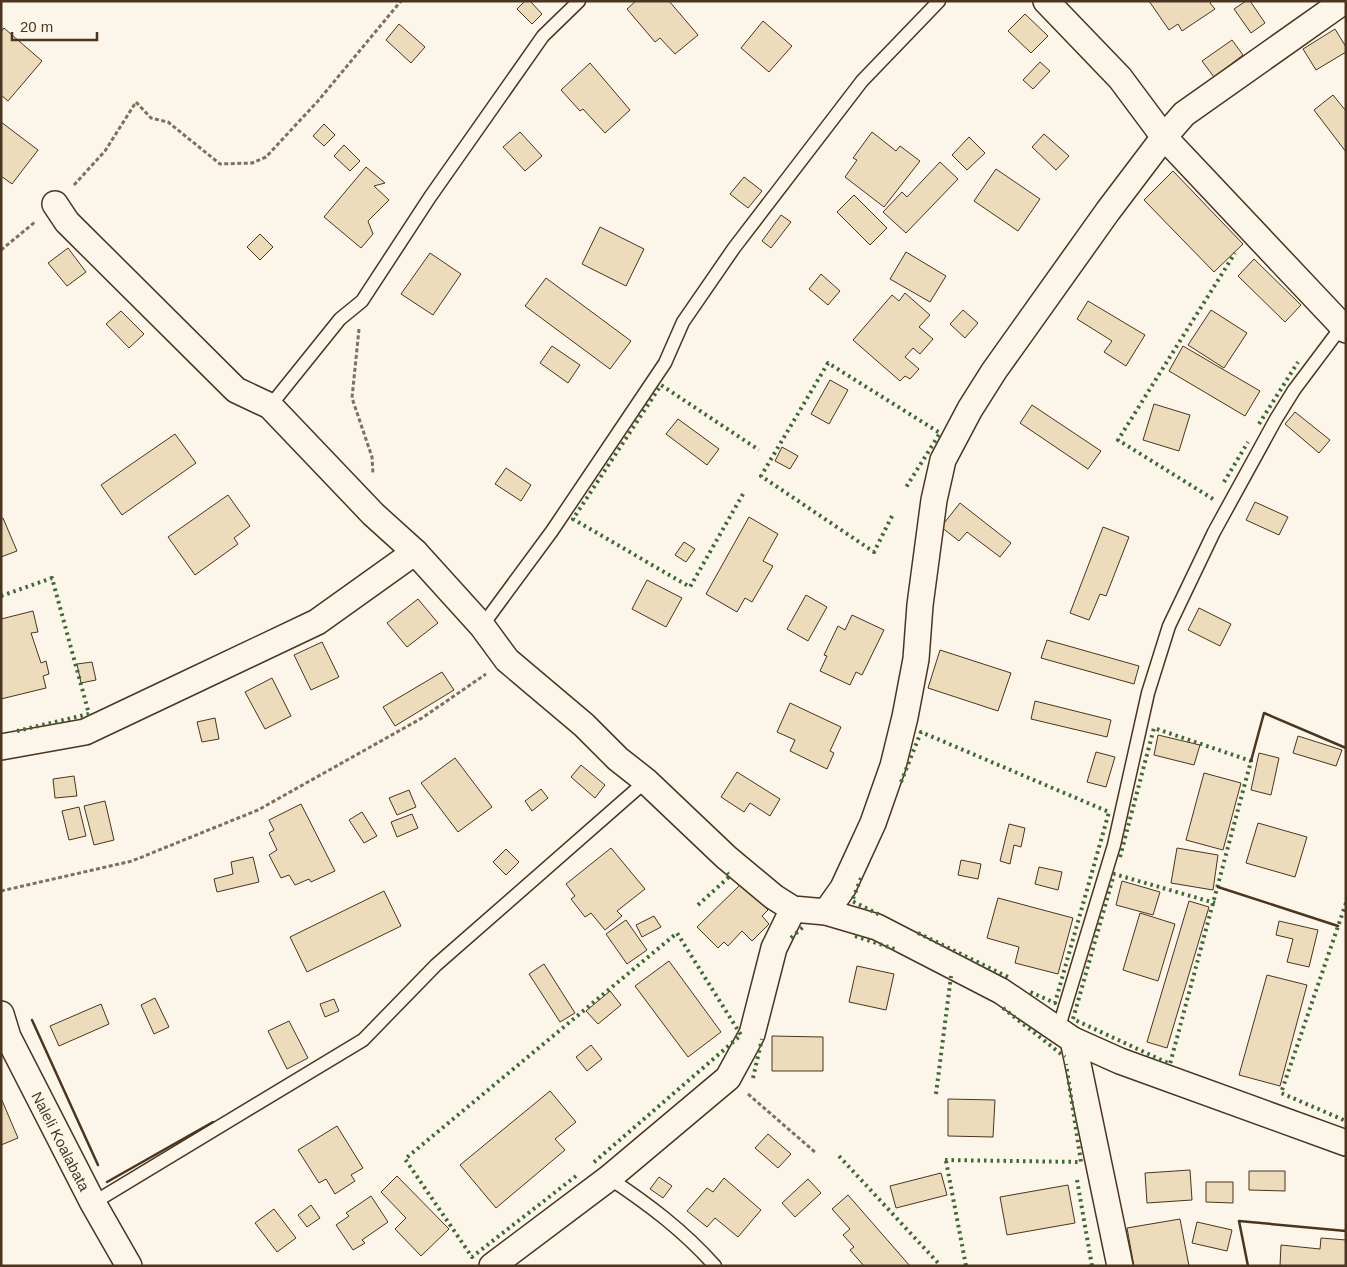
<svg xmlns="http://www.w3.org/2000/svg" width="1347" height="1267" viewBox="0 0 1347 1267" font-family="Helvetica,sans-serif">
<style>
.building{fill:#ecdcbc;stroke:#4a3520}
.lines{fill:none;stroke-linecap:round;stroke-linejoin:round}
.lane-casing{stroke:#4a3520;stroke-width:15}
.street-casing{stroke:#4a3520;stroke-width:28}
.path{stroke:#7f6f5c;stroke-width:3;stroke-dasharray:4 2.5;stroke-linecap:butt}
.lane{stroke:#fbf6e9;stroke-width:12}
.street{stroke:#fbf6e9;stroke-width:25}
.hedge{stroke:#436837;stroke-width:4;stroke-dasharray:2.5 4;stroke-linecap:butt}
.wall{stroke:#4a3520;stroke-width:2.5}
.labels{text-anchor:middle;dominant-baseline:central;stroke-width:4;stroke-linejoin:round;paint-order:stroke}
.street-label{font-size:15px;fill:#4a3520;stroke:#fbf6e9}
</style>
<rect width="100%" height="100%" fill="#fbf6e9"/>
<!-- building -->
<g class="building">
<path d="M525,1H530L542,14L532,24L517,9Z"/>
<path d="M636,1H669L698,35L675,54L660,38L655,42L627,9Z"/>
<path d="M1149,1H1212L1210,3L1215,9L1182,31L1178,24L1169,30Z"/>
<path d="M1246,1H1250L1265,23L1251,33L1234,9Z"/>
<path d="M1025,14L1048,36L1031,53L1008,31Z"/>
<path d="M763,21L792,46L769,72L741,48Z"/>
<path d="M399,24L425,47L411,63L386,40Z"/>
<path d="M4,28L42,61L8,101L1,95V32Z"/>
<path d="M1335,29L1346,47V52L1316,70L1303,49Z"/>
<path d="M1232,40L1243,55L1214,77L1202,61Z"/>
<path d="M1040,62L1050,71L1033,89L1023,80Z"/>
<path d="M590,63L630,110L605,133L583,109L580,111L561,90Z"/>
<path d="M1333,95L1346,111V152L1314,110Z"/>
<path d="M1,122L38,150L12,184L1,176Z"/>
<path d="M324,124L335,135L324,146L313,136Z"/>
<path d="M520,132L542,156L525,171L503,147Z"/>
<path d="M872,132L896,151L900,146L920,161L884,207L845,177L857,160L853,158Z"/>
<path d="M1044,134L1069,156L1056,170L1032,147Z"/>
<path d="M969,137L985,153L967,170L952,155Z"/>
<path d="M344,145L360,161L350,171L334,156Z"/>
<path d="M940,162L958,179L906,233L883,212L902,192L907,197Z"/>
<path d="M366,167L385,183L374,186L389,200L368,221L373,234L361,248L324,217Z"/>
<path d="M996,169L1040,199L1018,231L974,201Z"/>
<path d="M1173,171L1243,244L1214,272L1144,200Z"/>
<path d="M744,177L762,191L748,208L730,194Z"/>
<path d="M854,195L887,228L870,245L837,212Z"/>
<path d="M781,215L791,222L771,248L762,241Z"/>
<path d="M600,227L644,249L626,286L582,264Z"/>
<path d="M260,234L273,247L260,260L247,247Z"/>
<path d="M68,248L86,272L67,286L48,263Z"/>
<path d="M906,252L946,276L930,302L890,279Z"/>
<path d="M430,253L461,274L433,315L401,294Z"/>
<path d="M1254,259L1301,305L1285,322L1238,276Z"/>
<path d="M821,274L840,291L828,305L809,289Z"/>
<path d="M546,278L631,341L610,369L525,306Z"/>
<path d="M905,293L930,315L919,327L933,339L920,354L913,348L905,357L919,369L910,379L905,376L900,381L853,340L892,295L899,301Z"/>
<path d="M1088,301L1145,335L1126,366L1104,352L1112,341L1077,319Z"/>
<path d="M963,310L978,323L965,338L950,324Z"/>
<path d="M1211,310L1247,333L1224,368L1188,345Z"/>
<path d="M121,311L144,334L129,348L106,324Z"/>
<path d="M552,346L580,365L568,383L540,363Z"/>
<path d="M1183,346L1260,391L1245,416L1169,371Z"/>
<path d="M830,380L848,390L829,424L811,414Z"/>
<path d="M1154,404L1190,415L1179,451L1143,440Z"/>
<path d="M1032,405L1101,451L1088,469L1020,423Z"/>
<path d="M1295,412L1330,440L1319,453L1285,424Z"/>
<path d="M678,419L719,449L707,465L666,434Z"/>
<path d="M175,434L196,463L122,515L101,485Z"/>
<path d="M782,447L798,456L790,469L775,461Z"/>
<path d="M506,468L531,485L521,501L495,484Z"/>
<path d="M228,495L250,526L234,538L238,544L195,575L168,537Z"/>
<path d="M1255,502L1288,517L1279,535L1246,520Z"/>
<path d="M960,503L1011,543L1000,557L967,532L959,541L941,527Z"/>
<path d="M749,517L778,534L763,561L773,566L752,602L745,598L737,612L706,594Z"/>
<path d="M3,518L17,551L1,557V519Z"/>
<path d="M1103,527L1129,537L1106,596L1100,594L1089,620L1070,613Z"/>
<path d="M684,542L695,549L686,562L675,555Z"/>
<path d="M647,580L682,598L666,627L632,609Z"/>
<path d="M806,595L827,607L808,641L787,629Z"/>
<path d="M418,599L438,623L407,647L387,623Z"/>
<path d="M1199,608L1231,624L1220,646L1188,630Z"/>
<path d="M33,611L38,632L31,633L41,663L46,661L49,674L43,676L46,688L1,699V619Z"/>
<path d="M852,615L884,630L862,675L856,672L850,685L820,671L827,656L824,655L838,626L845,630Z"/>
<path d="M1047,640L1139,666L1134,684L1041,658Z"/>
<path d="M322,642L339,677L311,690L294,655Z"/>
<path d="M940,650L1011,673L998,711L928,688Z"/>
<path d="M92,662L96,680L81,683L77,664Z"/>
<path d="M442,672L454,690L395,726L383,707Z"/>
<path d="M272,678L291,716L265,729L245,692Z"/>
<path d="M1035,701L1111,720L1107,737L1031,719Z"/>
<path d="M790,703L841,727L830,751L834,753L827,769L790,751L795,740L777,732Z"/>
<path d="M215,718L219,739L202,742L197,722Z"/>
<path d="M1158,735L1200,745L1194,765L1154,755Z"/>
<path d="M1298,736L1342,750L1336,766L1293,753Z"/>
<path d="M1096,752L1115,757L1106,787L1087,782Z"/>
<path d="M1259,753L1279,758L1271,795L1251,790Z"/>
<path d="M455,758L492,807L458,832L421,783Z"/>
<path d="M581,765L605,785L595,798L571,777Z"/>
<path d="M737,772L780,799L770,816L750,803L744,812L721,797Z"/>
<path d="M1204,773L1241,783L1223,850L1186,840Z"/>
<path d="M74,776L77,796L55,798L53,779Z"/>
<path d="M541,789L548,798L532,811L525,801Z"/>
<path d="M409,790L416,807L397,815L389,798Z"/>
<path d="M105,801L114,840L94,845L84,806Z"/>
<path d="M301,804L335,871L311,882L309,879L295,885L289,875L281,878L269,855L277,850L269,833L274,830L269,820Z"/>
<path d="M79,807L86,836L69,840L62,811Z"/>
<path d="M362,812L377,836L364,843L349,820Z"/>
<path d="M412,814L418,828L397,837L391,822Z"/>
<path d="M1258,823L1307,837L1295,877L1246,863Z"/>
<path d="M1009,824L1025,828L1021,847L1014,845L1010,864L1000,861Z"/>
<path d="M611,848L645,889L617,911L622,916L605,930L591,913L585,917L571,899L575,896L566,884Z"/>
<path d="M1177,848L1218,855L1213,890L1171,883Z"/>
<path d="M506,849L519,862L506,875L493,862Z"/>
<path d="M253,857L259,882L217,892L214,879L233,874L231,862Z"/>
<path d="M961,860L981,864L978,879L958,875Z"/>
<path d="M1039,867L1062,872L1058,890L1035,884Z"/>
<path d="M1122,881L1160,892L1153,915L1116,905Z"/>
<path d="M742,883L768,910L762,916L769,924L752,941L742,931L728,946L724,942L718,948L697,927Z"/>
<path d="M384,891L401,926L307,972L290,937Z"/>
<path d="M998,898L1073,918L1058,974L1015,963L1019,947L987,938Z"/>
<path d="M1189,901L1209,907L1167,1048L1147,1042Z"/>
<path d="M1140,913L1175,924L1158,981L1123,970Z"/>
<path d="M654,916L661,927L642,937L636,925Z"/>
<path d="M626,920L647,950L627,964L606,934Z"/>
<path d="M1279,921L1318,930L1309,967L1287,962L1293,939L1276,935Z"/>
<path d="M669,961L721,1032L688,1057L635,986Z"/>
<path d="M544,964L575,1013L560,1022L529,974Z"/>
<path d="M857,966L894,974L886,1010L849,1002Z"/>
<path d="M1267,975L1307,985L1280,1086L1239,1075Z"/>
<path d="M610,991L621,1005L598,1024L586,1011Z"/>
<path d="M155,998L169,1027L154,1034L141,1005Z"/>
<path d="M334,999L339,1011L325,1017L320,1004Z"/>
<path d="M101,1004L109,1024L59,1046L50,1026Z"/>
<path d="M289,1021L308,1058L287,1069L268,1031Z"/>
<path d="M772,1036L823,1037V1071H772Z"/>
<path d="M591,1045L602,1059L587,1071L576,1057Z"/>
<path d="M550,1091L576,1122L555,1139L565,1150L496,1208L460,1165Z"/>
<path d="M1,1098L18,1138L1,1145Z"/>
<path d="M948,1099L995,1100L993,1137L948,1136Z"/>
<path d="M337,1126L363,1168L351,1175L355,1181L335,1194L326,1179L319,1183L298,1150Z"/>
<path d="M768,1134L791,1154L778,1168L755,1148Z"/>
<path d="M1190,1170L1192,1200L1147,1203L1145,1173Z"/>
<path d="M1249,1171H1285V1191L1249,1190Z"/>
<path d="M941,1173L947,1195L896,1208L890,1186Z"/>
<path d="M397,1176L449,1229L421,1256L395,1229L406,1218L381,1192Z"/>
<path d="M659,1177L672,1186L663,1198L650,1189Z"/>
<path d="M724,1178L761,1210L738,1237L715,1218L707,1227L687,1211L707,1188L713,1192Z"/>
<path d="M808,1179L821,1193L795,1217L782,1203Z"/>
<path d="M1206,1182H1233V1203L1206,1202Z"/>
<path d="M1068,1185L1075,1223L1007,1235L1000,1197Z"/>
<path d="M848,1195L910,1266H864L850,1250L854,1247L843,1235L850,1229L832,1209Z"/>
<path d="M371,1196L388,1222L362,1240L365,1243L353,1250L336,1225L349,1216L346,1213Z"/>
<path d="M311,1205L320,1218L307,1227L298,1215Z"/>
<path d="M274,1209L296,1238L277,1252L255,1223Z"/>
<path d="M1180,1219L1189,1266H1134L1127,1228Z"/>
<path d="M1197,1222L1232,1230L1227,1251L1192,1243Z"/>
<path d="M1321,1238L1346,1240V1266H1280L1281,1245L1320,1249Z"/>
</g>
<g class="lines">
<!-- lane casing -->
<g class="lane-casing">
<g id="lane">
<path d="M270,406L340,319L362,301L430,197L543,36L579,1"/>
<path d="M482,626L552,531L665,363L683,322L734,248L862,81L939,1"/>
<path d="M1058,1030L1114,845L1148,693L1169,626L1214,532L1276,419L1294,390L1342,326"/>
<path d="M609,1178C648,1204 683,1230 715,1266"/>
<path d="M93,1203L363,1040L436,965L646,781"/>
</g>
</g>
<!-- street casing -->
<g class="street-casing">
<g id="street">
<path d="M1046,1L1120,78L1164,137L1346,330"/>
<path d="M55,204L67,222L236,390L270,406L373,514L415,552L482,626L507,660L584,725L618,759L646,781L726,857L774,897L793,909L826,912L877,927L1001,991L1073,1040L1120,1061L1346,1143"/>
<path d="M1,747L85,732L180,687L317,622L415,552"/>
<path d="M826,912L843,888L856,860L873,823L893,766L905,717L916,659L920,605L934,500L943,460L970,409L994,371L1108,211L1164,137L1184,114L1344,1"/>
<path id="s1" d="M1,1014L8,1037L93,1203L129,1266"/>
<path d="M1073,1040L1120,1266"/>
<path d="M492,1266L609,1178L728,1078L752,1034L774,948L793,909"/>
</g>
</g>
<!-- path -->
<g class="path">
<path d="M74,185L105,151L136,102L151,118L168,122L220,164L252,163L266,157L318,101L401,1"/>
<path d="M1,250L35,222"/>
<path d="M359,329L352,398L372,457L373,474"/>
<path d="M1,891L132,861L258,810L422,718L486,674"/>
<path d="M748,1094L816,1153"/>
</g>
<!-- lane -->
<use href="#lane" class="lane"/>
<!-- street -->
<use href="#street" class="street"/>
<!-- hedge -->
<g class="hedge">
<path d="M1259,424L1298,362"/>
<path d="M1224,482L1248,442"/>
<path d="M743,494L690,587L573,519L661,385L759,450"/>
<path d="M1213,499L1118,440L1235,253"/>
<path d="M892,516L874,552L761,476L828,363L940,433L905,489"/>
<path d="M1,596L52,578L89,714L13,732"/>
<path d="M901,782L921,732L1109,812L1055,1003L1028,991"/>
<path d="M1120,857L1154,728L1251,761L1170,1064L1073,1019L1114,874L1215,903"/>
<path d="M861,878L852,901L882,916"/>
<path d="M1346,903L1281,1093L1346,1121"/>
<path d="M698,905L730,876L727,873"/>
<path d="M918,933L1008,977"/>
<path d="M855,936L898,950"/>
<path d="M791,938L804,926"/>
<path d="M1003,1008L1065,1057"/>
<path d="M753,1078L762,1039"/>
<path d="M936,1094L951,976"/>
<path d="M839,1156L939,1264"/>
<path d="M945,1160L1081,1162L1066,1064"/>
<path d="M946,1161L966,1266"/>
<path d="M576,1176L472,1257L405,1159L677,933L741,1035L592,1164"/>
<path d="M1077,1180L1092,1266"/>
</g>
<!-- wall -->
<g class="wall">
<path d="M1251,761L1264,713L1346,748"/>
<path d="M1218,887L1338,926"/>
<path d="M32,1020L98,1165"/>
<path d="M107,1182L213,1122"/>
<path d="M1248,1266L1239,1221L1346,1231"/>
</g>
</g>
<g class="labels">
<!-- street labels -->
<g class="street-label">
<text stroke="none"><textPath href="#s1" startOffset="141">Naleli Koalabata</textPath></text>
</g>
</g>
<!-- border -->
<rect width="1347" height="1267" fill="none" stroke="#4a3520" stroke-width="5"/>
<!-- scale -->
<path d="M12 32v8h85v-8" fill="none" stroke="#4a3520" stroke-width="2.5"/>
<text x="20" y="32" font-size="15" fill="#4a3520" stroke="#fbf6e9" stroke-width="4" paint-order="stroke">20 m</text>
</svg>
